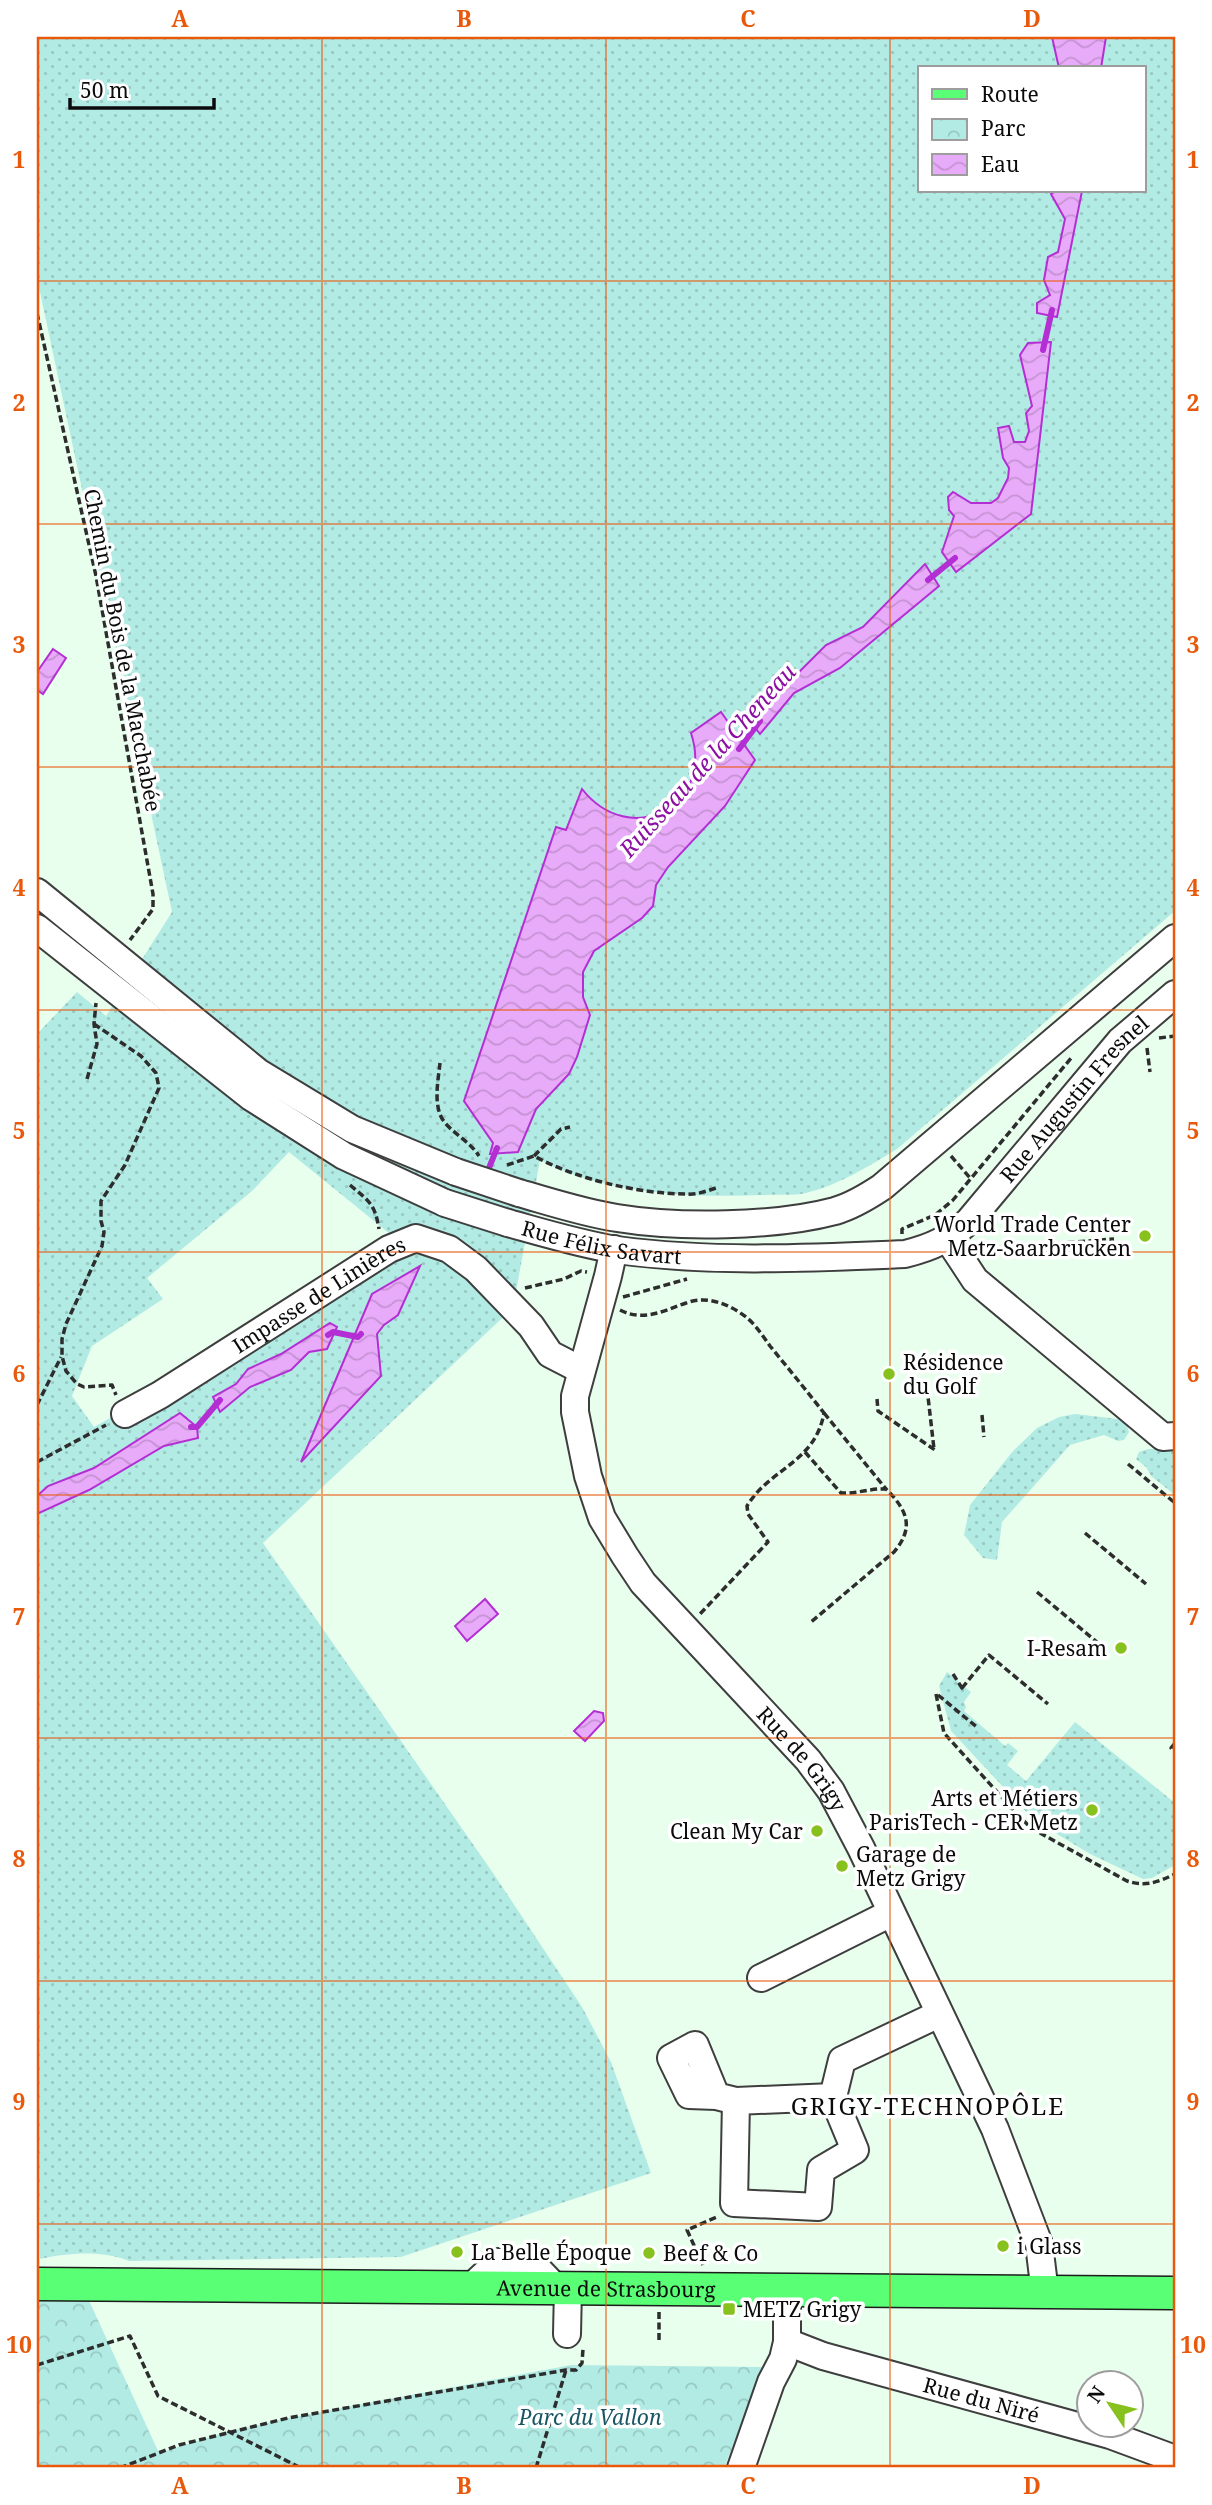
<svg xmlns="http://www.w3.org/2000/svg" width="1212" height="2505" viewBox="0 0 1212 2505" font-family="'Noto Serif',serif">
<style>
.grass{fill:url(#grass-dots);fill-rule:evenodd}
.park{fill:url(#park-crowns)}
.water{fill:url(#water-waves);stroke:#b42fd3;stroke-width:2}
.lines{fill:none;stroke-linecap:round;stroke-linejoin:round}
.stream{stroke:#b42fd3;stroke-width:6}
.minor-casing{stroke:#3e3e3e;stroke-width:30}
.major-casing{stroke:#1c1c1c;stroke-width:35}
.path{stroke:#2d2d2d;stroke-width:3.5;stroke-dasharray:7 3.5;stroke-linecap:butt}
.minor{stroke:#fff;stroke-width:26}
.major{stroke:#59ff75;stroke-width:32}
.minor-bridge-casing{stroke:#3e3e3e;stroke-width:30;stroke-linecap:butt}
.minor-bridge{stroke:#fff;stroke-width:26}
.grid{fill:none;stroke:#e8590c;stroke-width:2;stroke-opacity:0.55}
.poi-dot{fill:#86c11d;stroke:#fff;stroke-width:2.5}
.labels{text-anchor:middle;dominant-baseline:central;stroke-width:7;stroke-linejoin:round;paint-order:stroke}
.street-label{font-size:21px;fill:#0b0b0b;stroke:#fff}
.poi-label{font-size:21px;fill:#0b0b0b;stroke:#fff;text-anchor:start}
.park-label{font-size:21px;font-style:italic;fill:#195665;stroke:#fff}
.water-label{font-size:23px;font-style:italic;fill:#8b0fa2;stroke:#fff}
.quarter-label{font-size:24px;letter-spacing:2px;fill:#0b0b0b;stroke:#fff}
.neatline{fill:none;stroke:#e8590c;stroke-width:2.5}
.grid-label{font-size:23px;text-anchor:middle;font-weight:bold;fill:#e8590c}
</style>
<defs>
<pattern id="grass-dots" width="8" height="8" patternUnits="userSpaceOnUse" patternTransform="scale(1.75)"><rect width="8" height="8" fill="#b2ebe4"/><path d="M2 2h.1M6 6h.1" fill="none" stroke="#98c8c2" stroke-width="1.8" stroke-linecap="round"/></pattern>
<pattern id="park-crowns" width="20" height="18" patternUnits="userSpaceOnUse" patternTransform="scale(1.75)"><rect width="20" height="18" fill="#b2ebe4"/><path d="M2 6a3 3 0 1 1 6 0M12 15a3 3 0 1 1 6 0" fill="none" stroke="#98c8c2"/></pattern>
<pattern id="water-waves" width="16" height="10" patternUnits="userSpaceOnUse" patternTransform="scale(1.75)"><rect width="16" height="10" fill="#e8abf9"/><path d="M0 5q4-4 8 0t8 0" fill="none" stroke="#c692d4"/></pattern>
</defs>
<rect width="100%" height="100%" fill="#e9ffee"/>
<!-- grass -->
<g class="grass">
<path d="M37,37H1175V911L897,1149C869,1166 839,1185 806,1193C793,1196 777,1194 764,1195C692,1198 604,1194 540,1160L513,1308L263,1543L493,1873L582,2007L611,2062L651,2173L401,2257L129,2261C102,2250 68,2253 40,2259L37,2042V1034L77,992L106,1016L172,912L37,278ZM920,68H1144V191H920ZM289,1152L395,1238L159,1391L94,1427L72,1396L92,1346L163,1299L147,1278L252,1191Z"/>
<path d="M1075,1414L1118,1419L1127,1425L1129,1432L1124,1440L1118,1441L1104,1435L1070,1445L1002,1522L997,1560L983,1558L964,1535L970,1505L1013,1451L1037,1428L1059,1417Z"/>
<path d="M1148,1449H1175V1495L1151,1476L1146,1467L1136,1459L1139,1452Z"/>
<path d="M947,1672L971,1692L964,1702L966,1707L964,1711L1005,1746L1008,1743L1018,1751L1007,1765L1026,1781L1075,1722L1175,1803V1865L1152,1878L1143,1879L1090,1854L1034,1820L951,1731L939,1686Z"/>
</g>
<!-- park -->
<path class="park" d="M37,2294H86L159,2453L226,2432L288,2418L571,2365L765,2367L724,2468H37Z"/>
<!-- water -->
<g class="water">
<path d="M1052,37H1106L1101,68H1059Z"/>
<path d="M1056,191H1082L1057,317L1037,313V303L1050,295L1044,280L1048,257L1058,252L1065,219L1051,194Z"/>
<path d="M1051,342L1031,514L956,572L942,552L954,516L949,510L948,497L953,492L971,503H991L998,498L1008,478L1009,468L1003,458L998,428L1009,426L1014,442H1025L1029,431L1026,413L1032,406L1020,355L1028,343Z"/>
<path d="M925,564L939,586L840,668L794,693L760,734L750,721L826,645L863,627Z"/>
<path d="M53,649L66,658L43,694L37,690V672Z"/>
<path d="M721,712L755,760L725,806L668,867L656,885L653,906L642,918L594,951L583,972V997L590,1015L577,1057L569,1074L536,1109L518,1152L490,1154L493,1143L464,1101L556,827L566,830L582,789C630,850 715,806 691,733Z"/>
<path d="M420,1266L398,1315L384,1325L377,1334L381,1376L301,1462L372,1294Z"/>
<path d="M330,1323L337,1327L327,1349L309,1352L291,1370L250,1387L220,1412L213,1397L236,1384L248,1369L281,1354Z"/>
<path d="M180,1413L197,1427L198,1438L164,1446L89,1490L37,1514V1496L48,1486L94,1468Z"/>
<path d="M485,1599L498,1614L467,1641L455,1626Z"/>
<path d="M594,1711L603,1713L604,1721L585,1741L574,1731Z"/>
</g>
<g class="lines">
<!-- stream -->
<g class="stream">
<path d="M1043,350L1052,310"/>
<path d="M928,580L955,558"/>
<path d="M739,749L760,721"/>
<path d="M489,1168L497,1148"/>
<path d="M328,1335L333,1332L358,1337L361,1334"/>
<path d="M191,1427H197L220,1400"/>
</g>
<!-- minor casing -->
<g class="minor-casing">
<g id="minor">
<path d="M37,892L258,1072L352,1129L456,1172"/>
<path d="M37,928L251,1097L344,1156L445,1203"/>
<path d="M519,1193C551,1202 584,1213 617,1218C678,1228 775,1227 835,1211C852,1206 867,1197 882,1187L1175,938"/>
<path id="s1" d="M508,1223C544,1233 580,1244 617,1250C714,1263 809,1258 905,1254C933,1247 947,1240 969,1221L1120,1041L1175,994"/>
<path d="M948,1239L975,1280L1163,1437L1175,1436"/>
<path id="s2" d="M614,1249L608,1276L575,1396V1412L588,1476L602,1518L625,1556L643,1583L808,1760L831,1791L861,1848L995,2129L1039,2244L1045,2293"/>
<path id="s3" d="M125,1414L160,1395L389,1249L416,1238L449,1249L476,1269L531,1326L550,1354L581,1370"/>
<path d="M761,1978L891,1913"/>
<path d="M716,2096L689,2095L671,2058L695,2045L716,2096L736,2101"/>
<path d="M833,2097L736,2101L734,2203L818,2207L821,2170L855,2150L833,2097L842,2060L939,2014"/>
<path d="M471,2287L498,2262H531L555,2287"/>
<path d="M567,2334L568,2288"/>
<path id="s4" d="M787,2342L823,2356L1110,2435L1175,2459"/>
<path d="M741,2468L771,2382L783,2359L787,2342V2289"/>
</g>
</g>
<!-- major casing -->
<g class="major-casing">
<g id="major">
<path id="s5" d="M37,2284L1175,2293"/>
</g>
</g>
<!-- path -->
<g class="path">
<path d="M37,313L96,576L153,894V909L130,940"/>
<path d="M94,1024L141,1056L156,1073L159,1088L125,1165L101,1201V1221L104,1232L102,1246L66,1324L62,1339V1356L66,1371L77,1384L84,1387L112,1385L116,1395"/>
<path d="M1159,1038L1175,1036"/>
<path d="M1147,1048L1150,1072"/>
<path d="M440,1063C438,1082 432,1109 446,1124C457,1136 470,1142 479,1156"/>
<path d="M87,1079L97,1044L94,1024L96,1003"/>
<path d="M534,1156L561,1129L570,1127"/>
<path d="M951,1156L971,1179"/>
<path d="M507,1165L534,1156C576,1179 639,1194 687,1194C698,1195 709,1190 719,1187"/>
<path d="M350,1185C369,1201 375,1204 379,1229"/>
<path d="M902,1234V1229L935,1215L953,1200L1072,1057"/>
<path d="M986,1255L996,1248L1114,1239"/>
<path d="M525,1288L564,1279L581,1271L587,1272"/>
<path d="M623,1297L687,1279"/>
<path d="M620,1310C643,1322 663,1311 686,1303C707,1295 729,1304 746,1317C755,1324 763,1336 770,1346C788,1368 806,1390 824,1413C815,1463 770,1468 747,1506L748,1514L768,1542L700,1614"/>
<path d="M927,1388L934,1449"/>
<path d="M877,1399L878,1411L935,1450"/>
<path d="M37,1405L61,1357"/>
<path d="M824,1413L886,1489"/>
<path d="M982,1415L984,1437"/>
<path d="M805,1452L841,1493C857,1494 870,1488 886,1489C907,1510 915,1527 894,1552L811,1622"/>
<path d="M37,1462L106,1425"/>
<path d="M1128,1464L1175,1503"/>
<path d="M1085,1533L1146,1584"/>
<path d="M1037,1592L1098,1643"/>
<path d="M953,1674L962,1688L964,1687"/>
<path d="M962,1688L989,1655L1048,1704"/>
<path d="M936,1694L944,1733L1017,1814L1031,1828L1127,1881C1147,1887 1158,1882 1175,1874"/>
<path d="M938,1695L978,1728"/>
<path d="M1175,1743L1171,1748L1175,1751"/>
<path d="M703,2265L687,2230L719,2216"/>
<path d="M659,2312V2341"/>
<path d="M37,2365L130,2336L158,2396L301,2468"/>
<path d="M120,2468L179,2445L288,2418L566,2370H576L582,2363L583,2349"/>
<path d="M536,2468L566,2370"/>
</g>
<!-- minor -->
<use href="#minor" class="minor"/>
<!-- major -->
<use href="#major" class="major"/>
<!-- minor-bridge casing -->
<g class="minor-bridge-casing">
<g id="minor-bridge">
<path d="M456,1172L519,1193"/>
<path d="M445,1203L508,1223"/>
</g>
</g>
<!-- minor-bridge -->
<use href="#minor-bridge" class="minor-bridge"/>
</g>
<!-- grid -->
<path class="grid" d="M322,37V2468M606,37V2468M890,37V2468M37,281H1175M37,524H1175M37,767H1175M37,1010H1175M37,1252H1175M37,1495H1175M37,1738H1175M37,1981H1175M37,2224H1175"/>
<!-- markers -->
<g class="poi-dot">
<circle cx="1145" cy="1236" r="7"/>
<circle cx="889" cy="1374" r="7"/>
<circle cx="1121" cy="1648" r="7"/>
<circle cx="1092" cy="1810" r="7"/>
<circle cx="817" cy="1831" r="7"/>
<circle cx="842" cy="1866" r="7"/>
<circle cx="1003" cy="2246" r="7"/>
<circle cx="457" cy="2252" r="7"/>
<circle cx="649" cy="2253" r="7"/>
<rect x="722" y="2302" width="14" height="14" rx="3.5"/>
</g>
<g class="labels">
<!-- street labels -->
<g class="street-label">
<text transform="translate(123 650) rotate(79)">Chemin du Bois de la Macchabée</text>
<text stroke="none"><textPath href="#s1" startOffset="635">Rue Augustin Fresnel</textPath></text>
<text stroke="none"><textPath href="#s1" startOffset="96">Rue Félix Savart</textPath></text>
<text stroke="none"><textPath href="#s3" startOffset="228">Impasse de Linières</textPath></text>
<text stroke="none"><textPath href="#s2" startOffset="592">Rue de Grigy</textPath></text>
<text stroke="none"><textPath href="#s5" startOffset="569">Avenue de Strasbourg</textPath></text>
<text stroke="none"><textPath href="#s4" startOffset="203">Rue du Niré</textPath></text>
</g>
<!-- poi labels -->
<g class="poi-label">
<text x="1131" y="1224" text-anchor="end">World Trade Center<tspan x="1131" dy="24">Metz-Saarbrucken</tspan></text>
<text x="903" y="1362">Résidence<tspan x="903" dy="24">du Golf</tspan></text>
<text x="1107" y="1648" text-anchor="end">I-Resam</text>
<text x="1078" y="1798" text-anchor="end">Arts et Métiers<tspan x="1078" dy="24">ParisTech - CER Metz</tspan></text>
<text x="803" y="1831" text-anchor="end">Clean My Car</text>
<text x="856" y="1854">Garage de<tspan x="856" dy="24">Metz Grigy</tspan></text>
<text x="1017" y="2246">i Glass</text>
<text x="471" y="2252">La Belle Époque</text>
<text x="663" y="2253">Beef &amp; Co</text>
<text x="743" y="2309">METZ Grigy</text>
</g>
<!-- park labels -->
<g class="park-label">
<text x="590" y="2417">Parc du Vallon</text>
</g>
<!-- water labels -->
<g class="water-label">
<text transform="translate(707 760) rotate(-48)">Ruisseau de la Cheneau</text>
</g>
<!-- quarter labels -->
<g class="quarter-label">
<text x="928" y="2105">GRIGY-TECHNOPÔLE</text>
</g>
</g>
<!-- border -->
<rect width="1212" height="2505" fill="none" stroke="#ffffff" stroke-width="77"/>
<!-- legend -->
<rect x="918" y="66" width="228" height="126" fill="#ffffff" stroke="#9d9d9d" stroke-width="2"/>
<rect x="932" y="89" width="35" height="10" fill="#59ff75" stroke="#9d9d9d" stroke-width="2"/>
<text x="981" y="102" font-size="21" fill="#0b0b0b">Route</text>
<rect x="932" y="119" width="35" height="21" fill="url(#park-crowns)" stroke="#9d9d9d" stroke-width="2"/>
<text x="981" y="136" font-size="21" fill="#0b0b0b">Parc</text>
<rect x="932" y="154" width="35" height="21" fill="url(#water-waves)" stroke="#9d9d9d" stroke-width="2"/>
<text x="981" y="172" font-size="21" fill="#0b0b0b">Eau</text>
<!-- north arrow -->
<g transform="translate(1110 2404) rotate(305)"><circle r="33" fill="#ffffff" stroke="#9d9d9d" stroke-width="2"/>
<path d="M0-5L12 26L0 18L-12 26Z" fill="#86c11d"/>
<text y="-10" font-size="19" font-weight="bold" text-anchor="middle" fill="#0b0b0b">N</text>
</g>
<!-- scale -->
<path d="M70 98v10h144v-10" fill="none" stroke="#0b0b0b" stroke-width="3.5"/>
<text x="80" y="98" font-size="21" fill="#0b0b0b" stroke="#ffffff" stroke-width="5" paint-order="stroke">50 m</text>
<rect x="38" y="38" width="1136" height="2428" class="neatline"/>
<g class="grid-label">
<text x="180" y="27">A</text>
<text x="464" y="27">B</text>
<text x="748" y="27">C</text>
<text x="1032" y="27">D</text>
<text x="19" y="168">1</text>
<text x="1193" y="168">1</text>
<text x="19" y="411">2</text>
<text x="1193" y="411">2</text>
<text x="19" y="653">3</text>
<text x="1193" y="653">3</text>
<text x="19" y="896">4</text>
<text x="1193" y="896">4</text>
<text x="19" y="1139">5</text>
<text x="1193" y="1139">5</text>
<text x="19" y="1382">6</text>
<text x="1193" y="1382">6</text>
<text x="19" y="1625">7</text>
<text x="1193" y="1625">7</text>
<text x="19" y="1867">8</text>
<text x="1193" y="1867">8</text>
<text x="19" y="2110">9</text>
<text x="1193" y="2110">9</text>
<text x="19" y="2353">10</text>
<text x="1193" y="2353">10</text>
<text x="180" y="2494">A</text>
<text x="464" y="2494">B</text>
<text x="748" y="2494">C</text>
<text x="1032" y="2494">D</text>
</g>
</svg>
